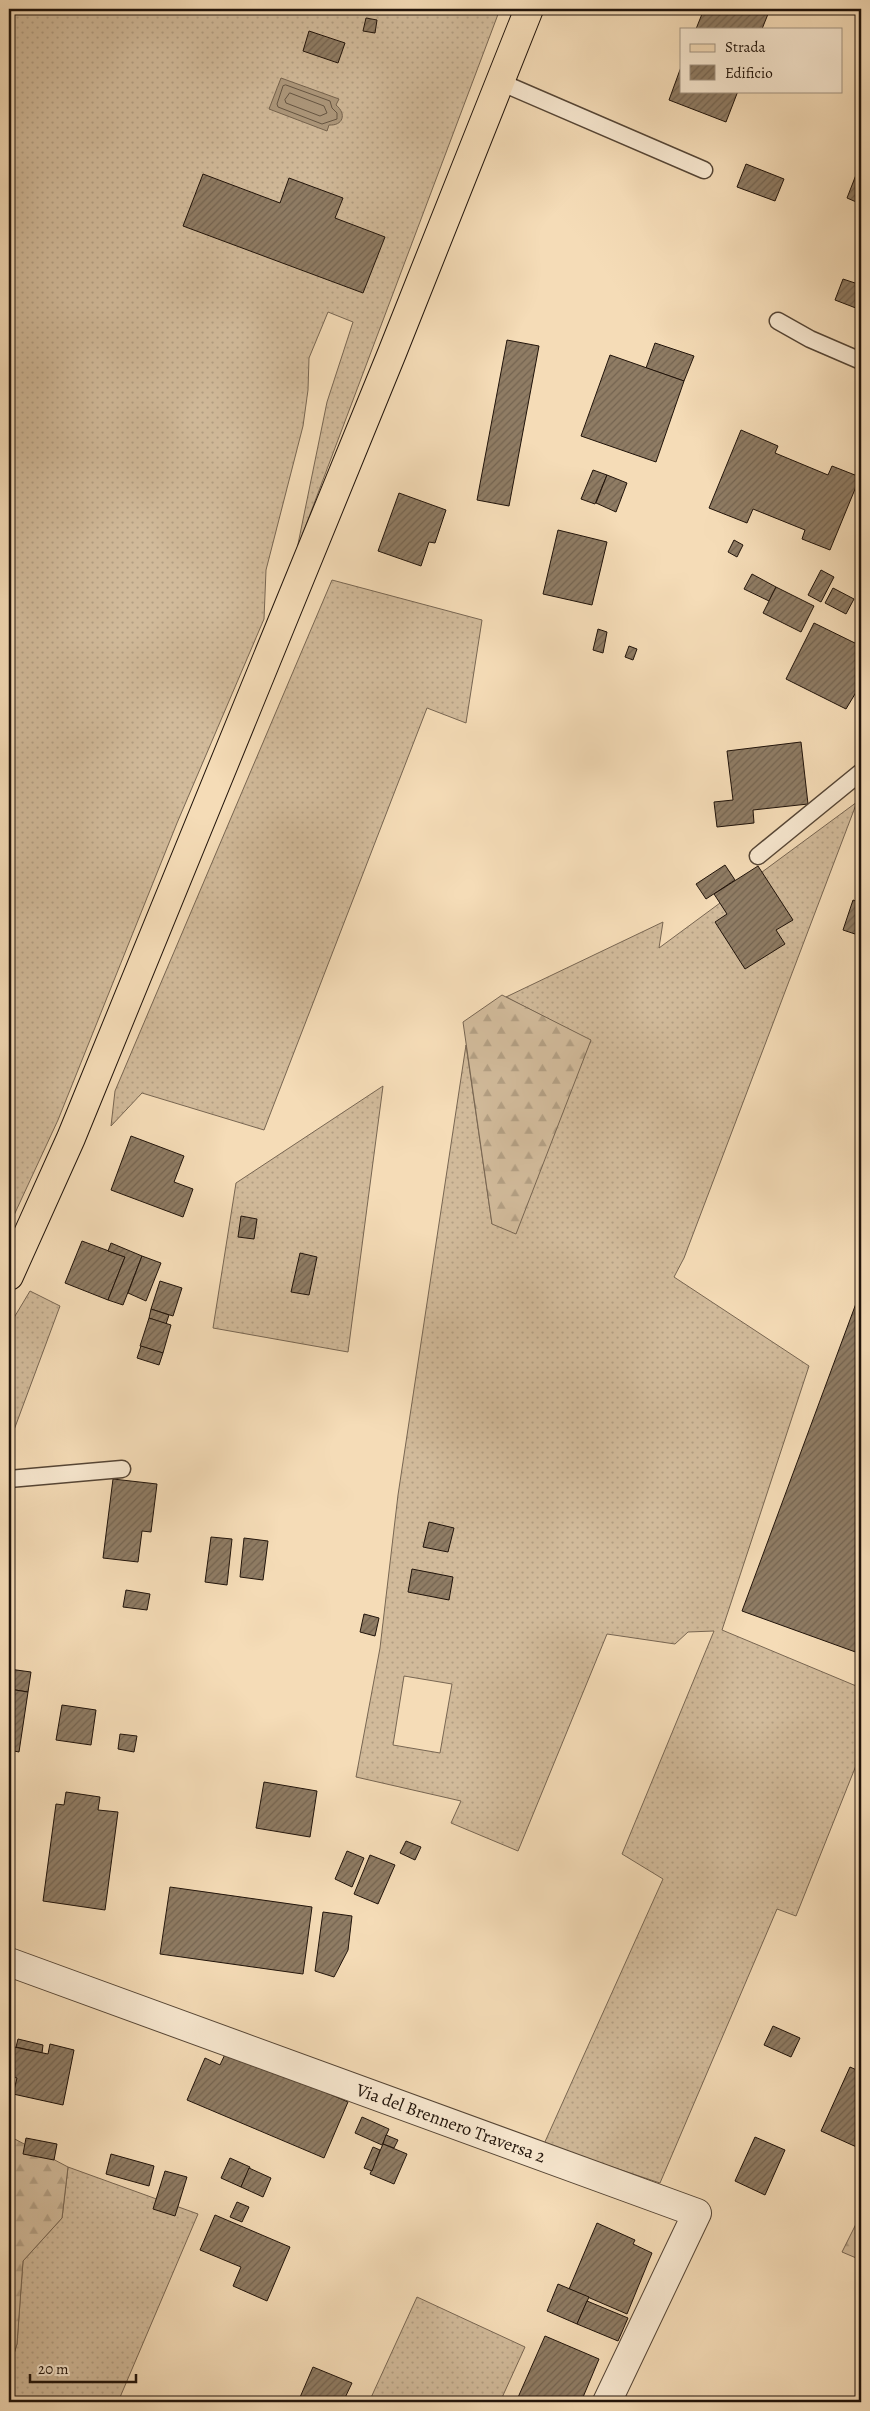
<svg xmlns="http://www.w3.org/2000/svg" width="870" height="2411" viewBox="0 0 870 2411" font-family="Alegreya,serif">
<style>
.grass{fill:url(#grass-dots);stroke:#786652;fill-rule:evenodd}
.forest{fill:url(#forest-firs);stroke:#786652}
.water{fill:#ad987c;stroke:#75634e}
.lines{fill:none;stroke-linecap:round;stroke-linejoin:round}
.shore{stroke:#665643;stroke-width:1}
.building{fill:url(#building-hatch);stroke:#20130a}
.service-casing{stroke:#554535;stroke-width:19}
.minor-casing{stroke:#554535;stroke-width:30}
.primary-casing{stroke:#20130a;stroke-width:30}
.service{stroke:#f8e8d0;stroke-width:16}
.minor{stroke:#f8e8d0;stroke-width:28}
.primary{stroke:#f5dcb7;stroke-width:28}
.labels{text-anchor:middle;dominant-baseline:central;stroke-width:4;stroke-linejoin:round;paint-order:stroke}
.street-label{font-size:18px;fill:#20130a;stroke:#f8e8d0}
</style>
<defs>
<pattern id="grass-dots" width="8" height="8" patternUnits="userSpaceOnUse" patternTransform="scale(1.25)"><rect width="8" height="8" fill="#d1ba9a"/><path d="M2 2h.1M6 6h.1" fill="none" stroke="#b39f83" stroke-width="1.8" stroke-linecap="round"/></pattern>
<pattern id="forest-firs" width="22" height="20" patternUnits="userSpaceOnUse" patternTransform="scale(1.25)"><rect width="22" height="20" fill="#d1ba9a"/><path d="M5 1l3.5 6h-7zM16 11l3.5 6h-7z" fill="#b39f83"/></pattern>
<pattern id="building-hatch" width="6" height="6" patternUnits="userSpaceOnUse" patternTransform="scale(1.25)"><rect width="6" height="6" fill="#8f7c64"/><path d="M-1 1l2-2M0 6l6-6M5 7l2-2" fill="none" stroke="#746451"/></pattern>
</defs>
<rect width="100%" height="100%" fill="#f5dcb7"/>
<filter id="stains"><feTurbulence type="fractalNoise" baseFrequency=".004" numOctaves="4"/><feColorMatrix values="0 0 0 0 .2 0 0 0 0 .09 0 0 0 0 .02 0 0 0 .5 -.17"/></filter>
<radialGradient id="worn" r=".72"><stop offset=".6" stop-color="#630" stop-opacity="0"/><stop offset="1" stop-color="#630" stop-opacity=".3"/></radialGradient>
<!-- grass -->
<g class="grass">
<path d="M9,9H500L297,549L327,402L353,322L328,312L309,358L308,390L303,426L266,570L264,619L177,823L58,1120L9,1226Z"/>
<path d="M332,580L482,620L466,723L427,708L264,1130L142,1093L111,1126L115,1091Z"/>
<path d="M857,802L684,1258L674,1277L809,1366L722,1630L861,1688V1753L796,1916L777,1909L660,2183L544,2144L663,1879L622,1854L714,1631L688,1632L675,1644L607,1634L518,1851L451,1823L461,1801L356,1777L380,1648L398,1495L466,1045L492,1224L591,1041L506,997L663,922L659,948ZM404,1676L452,1684L440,1753L393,1745Z"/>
<path d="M383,1086L348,1352L213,1328L236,1183Z"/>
<path d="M30,1291L60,1306L11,1438L9,1437V1326Z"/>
<path d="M68,2167L198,2214L118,2402H9V2370L17,2344L23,2261L62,2218Z"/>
<path d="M417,2297L525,2347L500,2402H369Z"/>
</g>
<!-- forest -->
<g class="forest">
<path d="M502,995L591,1040L516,1234L492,1224L463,1022Z"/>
<path d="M9,2136L68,2167L62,2218L23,2261L17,2344L9,2370Z"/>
<path d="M861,2214V2260L842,2252Z"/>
</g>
<!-- water -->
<path class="water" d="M281,78L339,99L336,105C347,114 343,126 329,125L327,131L269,109Z"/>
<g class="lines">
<!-- shore -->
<g class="shore">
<path d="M286,85L330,101L332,108L337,113V119L322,124L278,107L277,104L283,86Z"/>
<path d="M290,93L324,106L327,113L320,116L286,103L285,100Z"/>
</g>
</g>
<!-- building -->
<g class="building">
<path d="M704,9H770L762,29H696Z"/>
<path d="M366,18L377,20L375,33L363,31Z"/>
<path d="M309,31L345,43L338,63L303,51Z"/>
<path d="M681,67V91H738L726,122L669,100Z"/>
<path d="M861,162V204L847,198Z"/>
<path d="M746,164L784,179L775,201L737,187Z"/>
<path d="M203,174L280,203L289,178L343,198L335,218L385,237L363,293L183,226Z"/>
<path d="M843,279L861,285V310L835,300Z"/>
<path d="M507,340L539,346L509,506L477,500Z"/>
<path d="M655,343L694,356L684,381L646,368Z"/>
<path d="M610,355L684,381L656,462L581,436Z"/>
<path d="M741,430L778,446L775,453L828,475L832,466L860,477L830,550L802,539L805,530L753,509L747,523L709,508Z"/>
<path d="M593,470L607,475L595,504L581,499Z"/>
<path d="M607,475L627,483L616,512L596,503Z"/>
<path d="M399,493L446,510L435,543L429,542L421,566L378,551Z"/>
<path d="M558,530L607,542L592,605L543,594Z"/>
<path d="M734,540L743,545L737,557L728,552Z"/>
<path d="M821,570L834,577L821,602L808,595Z"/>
<path d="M752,574L776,587L769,601L744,589Z"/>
<path d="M776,587L814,606L801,632L763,613Z"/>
<path d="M833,588L854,599L846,614L825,603Z"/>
<path d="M814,623L861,646V684L846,709L786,679Z"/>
<path d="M598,629L607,632L603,653L593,650Z"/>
<path d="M629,646L637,649L633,660L625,657Z"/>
<path d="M801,742L808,804L753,810L754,823L717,827L714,802L733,800L727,751Z"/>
<path d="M725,865L735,880L706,899L696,884Z"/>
<path d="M758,866L793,920L776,930L785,944L745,969L715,922L727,914L714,894Z"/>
<path d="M853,900L861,903V936L843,930Z"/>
<path d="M131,1136L184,1156L174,1182L193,1189L183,1217L111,1190Z"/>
<path d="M241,1216L257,1219L254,1239L238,1237Z"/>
<path d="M82,1241L125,1257L108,1300L65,1283Z"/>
<path d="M111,1243L142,1256L123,1305L108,1300L125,1257L108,1251Z"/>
<path d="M300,1253L317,1257L309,1295L291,1292Z"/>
<path d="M142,1256L161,1263L146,1301L128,1293Z"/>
<path d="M160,1281L182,1288L173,1316L151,1309Z"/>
<path d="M861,1290V1654L742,1611Z"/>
<path d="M151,1309L169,1315L166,1324L149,1318Z"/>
<path d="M149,1318L171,1325L163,1353L140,1346Z"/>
<path d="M141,1346L163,1353L159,1365L137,1358Z"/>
<path d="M113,1479L157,1484L151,1532L142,1531L138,1562L103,1558Z"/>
<path d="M429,1522L454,1528L448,1552L423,1547Z"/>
<path d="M211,1537L232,1539L227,1585L205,1582Z"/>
<path d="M244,1538L268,1541L263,1580L240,1577Z"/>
<path d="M412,1569L453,1577L449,1600L408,1592Z"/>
<path d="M126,1590L150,1594L147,1610L123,1607Z"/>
<path d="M364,1614L379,1618L375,1636L360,1632Z"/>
<path d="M9,1669L31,1672L28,1692L9,1689Z"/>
<path d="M9,1689L28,1692L19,1752L9,1750Z"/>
<path d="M62,1705L96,1710L91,1745L56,1740Z"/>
<path d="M120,1734L137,1736L134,1752L118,1749Z"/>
<path d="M264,1782L317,1791L310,1837L256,1828Z"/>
<path d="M66,1792L100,1797L98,1810L118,1812L105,1910L43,1901L56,1804L64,1805Z"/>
<path d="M406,1841L421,1847L415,1860L400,1853Z"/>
<path d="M347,1851L364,1858L352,1887L335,1879Z"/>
<path d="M370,1855L395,1865L378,1904L354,1894Z"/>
<path d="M170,1887L312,1907L303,1974L160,1954Z"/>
<path d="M323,1912L352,1916L348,1950L334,1977L315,1971Z"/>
<path d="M773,2026L800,2038L791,2057L764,2045Z"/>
<path d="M18,2039L43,2045L42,2053L16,2047Z"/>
<path d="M50,2044L74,2050L63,2105L13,2094L17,2078L9,2076V2071L14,2047L48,2054Z"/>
<path d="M227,2050L348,2102L324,2158L187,2100L205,2058L220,2065Z"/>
<path d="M850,2067L861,2072V2149L821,2131Z"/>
<path d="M362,2117L389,2129L382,2145L355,2133Z"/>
<path d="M386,2135L398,2140L394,2148L383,2144Z"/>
<path d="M755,2137L785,2150L765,2195L735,2181Z"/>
<path d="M26,2138L57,2144L54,2160L23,2154Z"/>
<path d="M383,2144L407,2154L394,2184L370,2174Z"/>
<path d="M373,2147L380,2150L372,2171L364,2168Z"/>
<path d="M111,2154L154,2166L149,2186L106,2174Z"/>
<path d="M230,2158L250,2167L241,2187L221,2178Z"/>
<path d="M249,2168L271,2178L263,2197L241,2187Z"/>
<path d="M165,2171L187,2177L175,2216L153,2209Z"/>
<path d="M237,2202L249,2207L242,2222L230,2217Z"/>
<path d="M215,2215L290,2247L267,2301L233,2286L241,2267L200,2250Z"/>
<path d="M597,2223L635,2240L633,2244L652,2253L627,2314L569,2289Z"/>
<path d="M558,2284L589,2297L577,2324L547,2311Z"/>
<path d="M587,2301L628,2318L618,2341L577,2324Z"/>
<path d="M545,2336L599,2359L581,2402H516Z"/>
<path d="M313,2367L352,2383L343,2402H298Z"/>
</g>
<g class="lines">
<!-- service casing -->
<g class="service-casing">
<g id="service">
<path d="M500,82L704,170"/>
<path d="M778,321L810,339L861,361"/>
<path d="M758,856L861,772"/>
<path d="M9,1479L122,1469"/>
</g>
</g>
<!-- minor casing -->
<g class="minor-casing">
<path id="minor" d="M9,1962L697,2213L607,2402"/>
</g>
<!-- primary casing -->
<g class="primary-casing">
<path id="primary" d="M9,1276L71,1138L392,353L529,9"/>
</g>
<!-- service -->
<use href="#service" class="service"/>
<!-- minor -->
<use href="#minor" class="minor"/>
<!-- primary -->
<use href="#primary" class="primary"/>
</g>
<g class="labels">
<!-- street labels -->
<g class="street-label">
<text transform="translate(451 2123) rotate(20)">Via del Brennero Traversa 2</text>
</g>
</g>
<!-- margin -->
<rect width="870" height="2411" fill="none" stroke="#f5dcb7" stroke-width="30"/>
<rect x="10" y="10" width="850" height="2391" fill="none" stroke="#20130a" stroke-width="2.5"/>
<rect x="15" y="15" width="840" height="2381" fill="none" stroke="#20130a"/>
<!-- legend -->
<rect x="680" y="28" width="162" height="65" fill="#f8e8d0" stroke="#a29381"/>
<rect x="690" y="44" width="25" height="8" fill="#f5dcb7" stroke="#a29381"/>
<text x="725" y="52" font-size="15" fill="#20130a">Strada</text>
<rect x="690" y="65" width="25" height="15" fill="url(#building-hatch)" stroke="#a29381"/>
<text x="725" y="78" font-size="15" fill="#20130a">Edificio</text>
<!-- scale -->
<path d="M30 2374v8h106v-8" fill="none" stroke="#20130a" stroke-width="2.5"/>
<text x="38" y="2374" font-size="15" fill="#20130a" stroke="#f8e8d0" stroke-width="4" paint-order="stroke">20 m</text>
<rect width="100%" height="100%" filter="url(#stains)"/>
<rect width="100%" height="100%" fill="url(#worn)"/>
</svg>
